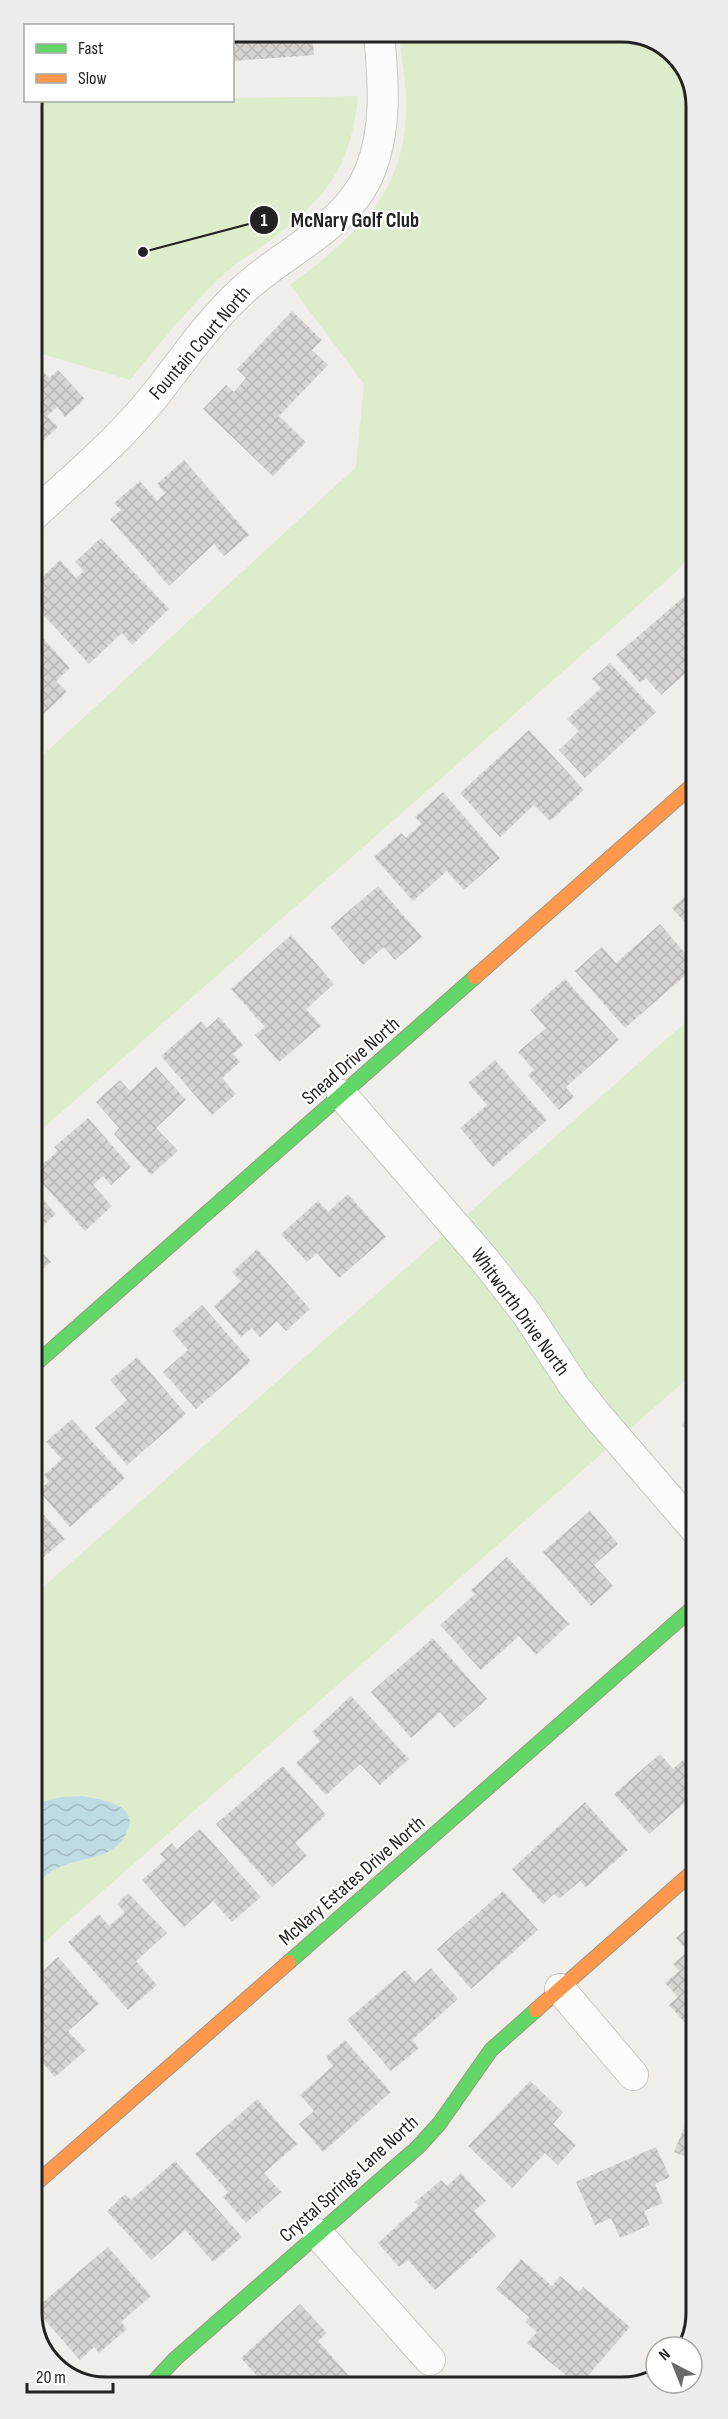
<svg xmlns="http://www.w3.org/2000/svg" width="728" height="2419" viewBox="0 0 728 2419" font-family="'Sofia Sans Condensed',sans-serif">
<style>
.grass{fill:#ddeccb}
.water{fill:url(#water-waves)}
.building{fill:url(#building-cross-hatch)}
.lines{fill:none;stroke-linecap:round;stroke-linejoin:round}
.street-casing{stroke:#c9c8c7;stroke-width:32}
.fast-casing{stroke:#999a82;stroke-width:16}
.slow-casing{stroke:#999a82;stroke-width:16}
.street{stroke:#fdfcfc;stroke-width:30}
.fast{stroke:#63d668;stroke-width:14}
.slow{stroke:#ff974d;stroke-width:14}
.labels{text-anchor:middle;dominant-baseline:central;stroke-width:4.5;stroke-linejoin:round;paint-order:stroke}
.street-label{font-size:20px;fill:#222;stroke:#fff}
.rim{fill:none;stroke:#222;stroke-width:3}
.leader{fill:none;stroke:#222;stroke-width:2}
.callout-dot{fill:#222;stroke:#fff;stroke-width:2}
.mark-label{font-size:18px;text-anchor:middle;font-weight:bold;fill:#fff}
.callout-label{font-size:21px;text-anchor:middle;font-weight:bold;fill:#222;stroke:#fff;stroke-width:4.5;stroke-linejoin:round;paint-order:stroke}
</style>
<defs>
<pattern id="water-waves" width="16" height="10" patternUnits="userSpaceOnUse" patternTransform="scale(1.5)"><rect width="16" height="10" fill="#bfdbe3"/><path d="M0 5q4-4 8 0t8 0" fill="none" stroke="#a4bcc2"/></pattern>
<pattern id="building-cross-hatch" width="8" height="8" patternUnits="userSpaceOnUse" patternTransform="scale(1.5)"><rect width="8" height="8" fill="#d7d4d2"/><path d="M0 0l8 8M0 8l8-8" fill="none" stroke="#b8b6b4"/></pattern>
</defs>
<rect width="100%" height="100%" fill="#f0eeeb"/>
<!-- grass -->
<g class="grass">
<path d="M399,32H631L671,50L695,91V549L676,572L32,1138V765L356,467L364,384L290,285C352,238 405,196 406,110C407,84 401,57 399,32Z"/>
<path d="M358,96C351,164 330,194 276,236C262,248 245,256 231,268C193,301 162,341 130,380L32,351V106L33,101L232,100L233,98Z"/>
<path d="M696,1013V1371L33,1952V1596Z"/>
</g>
<!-- water -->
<path class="water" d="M82,1796C102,1800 143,1805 126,1834C122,1842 114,1849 106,1853C89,1860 70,1861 53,1870C46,1875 39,1882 33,1889V1804L61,1797Z"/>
<!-- building -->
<g class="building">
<path d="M232,32H312L314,55L232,61Z"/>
<path d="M292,311L322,340L312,350L328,365L279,416L306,442L273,476L203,409L226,385L234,392L246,378L237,369Z"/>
<path d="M39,367L49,378L58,370L85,399L65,417L57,407L47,416L58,427L32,451V373Z"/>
<path d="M184,460L249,535L224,556L214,544L169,586L110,519L121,510L114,503L140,481L157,501L165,493L157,484Z"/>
<path d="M101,538L169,609L132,645L122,633L89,664L32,603V587L60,560L76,578L84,571L75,562Z"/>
<path d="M686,595L695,606V679L688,671L661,695L646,678L640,683L616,655Z"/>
<path d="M32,626L70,668L56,681L67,692L32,725Z"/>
<path d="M610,663L656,712L585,778L559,750L579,731L567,719L601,688L592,679Z"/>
<path d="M529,730L584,790L550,821L534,805L500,837L460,793Z"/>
<path d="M443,792L500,858L464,890L447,871L413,901L374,857L401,833L406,838L421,824L415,817Z"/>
<path d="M378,886L422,937L395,960L384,947L363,965L330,927Z"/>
<path d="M696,887V935L672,908Z"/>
<path d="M660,924L696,966L625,1028L575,971L602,947L616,963Z"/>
<path d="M291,935L334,984L306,1009L321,1026L279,1062L255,1035L265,1027L231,989Z"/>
<path d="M565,979L619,1040L566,1087L574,1097L559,1110L528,1075L534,1070L518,1052L546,1028L530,1010Z"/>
<path d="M219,1017L243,1045L233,1054L240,1062L222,1078L236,1094L212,1115L161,1056L201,1021L207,1028Z"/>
<path d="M495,1060L547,1120L493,1167L460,1128L487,1105L468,1083Z"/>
<path d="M156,1067L186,1100L156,1128L178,1151L151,1175L114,1134L119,1128L96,1102L120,1080L130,1091Z"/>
<path d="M88,1118L131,1167L111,1185L103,1176L93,1185L112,1206L85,1231L33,1173L58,1151L54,1147Z"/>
<path d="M32,1187L56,1214L32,1235Z"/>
<path d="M348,1194L386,1237L339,1278L317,1253L307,1262L281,1234L318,1201L328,1212Z"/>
<path d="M32,1242L51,1262L32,1278Z"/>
<path d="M257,1249L310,1309L286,1331L277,1321L260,1337L252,1328L241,1337L214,1306L241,1281L232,1272Z"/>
<path d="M202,1305L251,1361L196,1409L163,1372L188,1350L172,1331Z"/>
<path d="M137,1357L186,1414L127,1465L95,1428L127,1400L110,1380Z"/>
<path d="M696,1413V1440L682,1425Z"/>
<path d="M72,1419L125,1478L70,1527L39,1491L49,1481L44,1475L62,1459L46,1442Z"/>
<path d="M32,1501L65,1539L32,1567Z"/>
<path d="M590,1511L618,1544L594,1565L613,1586L591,1606L543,1552Z"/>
<path d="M507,1557L569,1624L536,1655L519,1636L481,1670L440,1625L475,1594L471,1590Z"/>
<path d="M433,1638L487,1699L454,1728L440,1712L411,1738L371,1692Z"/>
<path d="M351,1696L409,1759L380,1785L360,1764L326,1795L296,1763L320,1741L312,1732Z"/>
<path d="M696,1704V1722L687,1712Z"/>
<path d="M660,1754L673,1769L683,1760L696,1774V1793L649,1834L614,1794Z"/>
<path d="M283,1766L326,1815L295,1843L307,1856L272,1887L216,1824Z"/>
<path d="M585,1802L628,1850L586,1887L580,1881L559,1899L554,1894L543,1904L512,1869Z"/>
<path d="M200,1829L261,1897L232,1922L213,1901L184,1927L142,1880L165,1860L160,1854L172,1843L177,1849Z"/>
<path d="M503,1891L538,1930L471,1989L437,1949Z"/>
<path d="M128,1893L167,1933L136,1961L157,1985L128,2010L68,1942L99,1914L109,1926L125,1912L117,1904Z"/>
<path d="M696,1920V2035L669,2005L678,1997L665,1983L679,1971L673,1964L688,1951L676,1938Z"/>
<path d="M58,1957L99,2004L68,2031L86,2050L55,2077L33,2052V1991L42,1983L36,1977Z"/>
<path d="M431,1968L458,1999L412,2040L419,2048L391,2071L347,2020L405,1970L415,1982Z"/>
<path d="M345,2040L391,2092L323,2152L299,2124L314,2111L300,2095L333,2066L326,2057Z"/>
<path d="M530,2081L563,2112L553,2124L576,2145L558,2165L545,2153L512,2188L468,2146Z"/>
<path d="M257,2099L297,2144L264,2173L281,2192L246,2223L223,2197L228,2192L195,2154Z"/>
<path d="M696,2099V2176L686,2172L691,2159L674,2152Z"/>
<path d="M656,2147L670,2177L655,2184L663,2203L644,2211L650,2225L620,2238L611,2218L595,2225L576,2182Z"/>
<path d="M175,2161L242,2237L213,2262L185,2230L151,2260L107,2211L125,2194L131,2200Z"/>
<path d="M461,2173L486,2201L474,2211L496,2236L435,2290L408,2260L399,2267L378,2243L419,2206L415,2202L441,2180L447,2186Z"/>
<path d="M108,2247L151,2296L121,2322L127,2329L99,2353L94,2347L80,2360L35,2309Z"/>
<path d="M521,2259L552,2286L560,2276L579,2292L583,2287L630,2327L579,2386L527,2343L537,2332L525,2322L529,2317L496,2289Z"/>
<path d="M300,2304L327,2333L318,2341L357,2385L356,2387H267L241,2358Z"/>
<path d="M49,2355L69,2369L66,2373L57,2369Z"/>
<path d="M500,2380L520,2386H498Z"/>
</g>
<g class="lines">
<!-- street casing -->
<g class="street-casing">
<g id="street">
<path d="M32,517C72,479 117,442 152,399C181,363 207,323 242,291C284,251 347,228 370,171C388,126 383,79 379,32"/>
<path d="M342,1095L483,1258L527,1314L574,1386L596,1414L696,1530"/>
<path d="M560,1989L633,2075"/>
<path d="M318,2234L430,2360"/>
</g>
</g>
<!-- fast casing -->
<g class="fast-casing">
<g id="fast">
<path d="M32,1367L475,977"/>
<path d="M289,1962L696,1605"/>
<path d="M149,2387L175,2359L418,2147L439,2124L491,2050L536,2010"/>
</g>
</g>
<!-- slow casing -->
<g class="slow-casing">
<g id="slow">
<path d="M475,977L695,783"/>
<path d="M536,2010L696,1869"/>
<path d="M33,2186L289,1962"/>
</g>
</g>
<!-- street -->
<use href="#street" class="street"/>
<!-- fast -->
<use href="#fast" class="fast"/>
<!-- slow -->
<use href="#slow" class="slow"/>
</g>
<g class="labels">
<!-- street labels -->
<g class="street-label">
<text transform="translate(200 343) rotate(-49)">Fountain Court North</text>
<text transform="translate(351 1061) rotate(-41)">Snead Drive North</text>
<text transform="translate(520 1312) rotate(54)">Whitworth Drive North</text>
<text transform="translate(352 1881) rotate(-41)">McNary Estates Drive North</text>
<text transform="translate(349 2179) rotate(-42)">Crystal Springs Lane North</text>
</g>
</g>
<!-- crop -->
<path d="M0 0H728V2419H0ZM106 42H622A64 64 0 0 1 686 106V2313A64 64 0 0 1 622 2377H106A64 64 0 0 1 42 2313V106A64 64 0 0 1 106 42Z" fill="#ededed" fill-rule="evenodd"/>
<path class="rim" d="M106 42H622A64 64 0 0 1 686 106V2313A64 64 0 0 1 622 2377H106A64 64 0 0 1 42 2313V106A64 64 0 0 1 106 42Z"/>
<!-- callouts -->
<path class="leader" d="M143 252L264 220"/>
<g class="callout-dot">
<circle cx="143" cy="252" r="6"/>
<circle cx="264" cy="220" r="15"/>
</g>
<g class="mark-label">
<text x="264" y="226">1</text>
</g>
<g class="callout-label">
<text x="355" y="227">McNary Golf Club</text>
</g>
<!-- legend -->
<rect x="24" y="24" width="210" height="78" fill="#ffffff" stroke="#a7a7a7" stroke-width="1.5"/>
<rect x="36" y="44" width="30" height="9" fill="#63d668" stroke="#a7a7a7" stroke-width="1.5"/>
<text x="78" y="54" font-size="18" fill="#222222">Fast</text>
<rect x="36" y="74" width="30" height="9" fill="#ff974d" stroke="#a7a7a7" stroke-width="1.5"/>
<text x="78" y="84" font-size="18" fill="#222222">Slow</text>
<!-- north arrow -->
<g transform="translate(674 2365) rotate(318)"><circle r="28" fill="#ffffff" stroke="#a7a7a7" stroke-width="1.5"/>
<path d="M0-4.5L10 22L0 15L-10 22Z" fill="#6a6968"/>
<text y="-9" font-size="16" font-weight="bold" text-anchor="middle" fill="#222222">N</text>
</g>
<!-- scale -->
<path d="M27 2383v9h86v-9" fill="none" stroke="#222222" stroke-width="3"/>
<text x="36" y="2383" font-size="18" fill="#222222" stroke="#ffffff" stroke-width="4.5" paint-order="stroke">20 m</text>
</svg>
